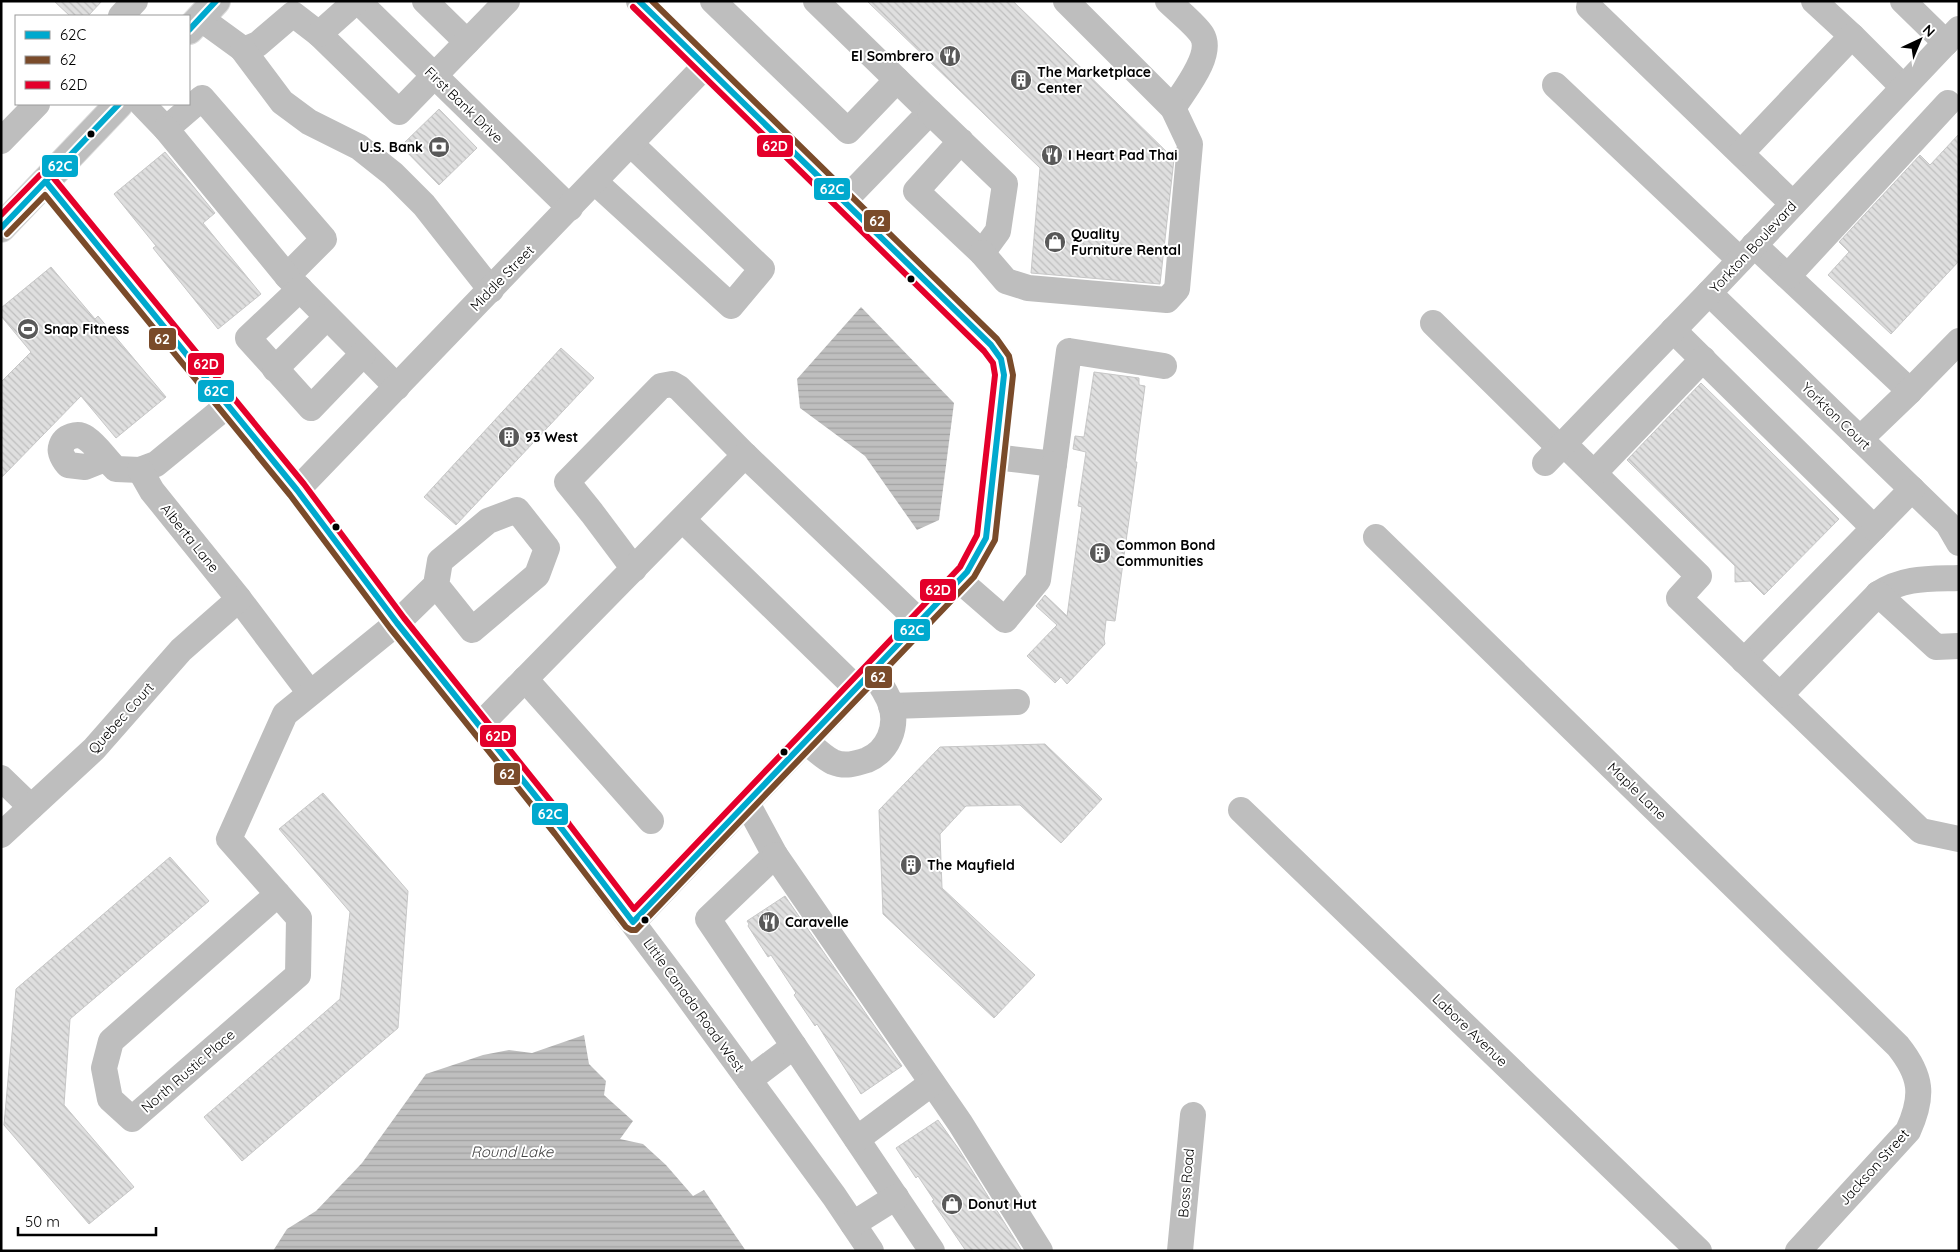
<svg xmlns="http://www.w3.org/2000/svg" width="1960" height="1252" viewBox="0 0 1960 1252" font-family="Quicksand,sans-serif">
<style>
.water{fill:url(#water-rules)}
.building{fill:url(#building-back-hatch);stroke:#c7c7c7}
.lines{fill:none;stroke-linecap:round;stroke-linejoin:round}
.major-casing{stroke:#dbdbdb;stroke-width:30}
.minor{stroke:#bebebe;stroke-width:26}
.major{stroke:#bebebe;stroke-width:28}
.bus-1-casing{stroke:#fff;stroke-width:10}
.bus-2-casing{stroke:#fff;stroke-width:10}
.bus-3-casing{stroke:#fff;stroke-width:10}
.bus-1{stroke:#00a9ce;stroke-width:6}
.bus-2{stroke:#7a4b2a;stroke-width:6}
.bus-3{stroke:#e4002b;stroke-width:6}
.bus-dot{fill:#000;stroke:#fff;stroke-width:2}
.labels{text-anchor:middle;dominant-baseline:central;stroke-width:4;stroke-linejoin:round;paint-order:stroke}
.poi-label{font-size:14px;font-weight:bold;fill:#000;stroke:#fff;text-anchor:start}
.street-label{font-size:14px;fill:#000;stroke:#fff}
.water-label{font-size:15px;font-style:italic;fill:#444;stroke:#fff}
.line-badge{stroke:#fff;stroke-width:2}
.badge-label{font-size:14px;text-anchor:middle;font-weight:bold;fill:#fff}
</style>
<defs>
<pattern id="water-rules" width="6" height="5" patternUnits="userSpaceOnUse" patternTransform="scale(1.25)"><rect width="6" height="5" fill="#bfbfbf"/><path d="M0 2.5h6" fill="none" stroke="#a2a2a2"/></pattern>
<pattern id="building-back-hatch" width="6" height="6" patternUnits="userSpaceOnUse" patternTransform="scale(1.25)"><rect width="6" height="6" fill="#dfdfdf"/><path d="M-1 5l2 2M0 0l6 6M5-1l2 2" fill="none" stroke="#bebebe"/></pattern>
</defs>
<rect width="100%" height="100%" fill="#fff"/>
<!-- water -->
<g class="water">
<path d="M861,307L954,403L939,520L917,530L865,456L800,408L797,379Z"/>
<path d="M584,1035L589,1064L606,1081L604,1095L633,1121L620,1139L643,1144L666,1165L693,1196L704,1190L746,1251H273L287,1229L316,1211L362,1163L426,1074L483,1055L509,1050L532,1053Z"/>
</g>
<!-- building -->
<g class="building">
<path d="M54,1H102L88,16H70Z"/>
<path d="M867,1H1013L1174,159L1160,284L1031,273L1040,168Z"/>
<path d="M439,109L477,148L439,185L401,146Z"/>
<path d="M1959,134V261L1891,334L1828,275L1849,252L1839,242L1920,155L1930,165Z"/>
<path d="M165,152L215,213L203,223L261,294L218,329L153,248L156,246L114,194Z"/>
<path d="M51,267L95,319L98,316L166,397L116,438L81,396L1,478V382L31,352L1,316V308Z"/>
<path d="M561,348L594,378L456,525L424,497Z"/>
<path d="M1094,372L1139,378V385L1145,386L1135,462H1137L1115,621L1106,620L1104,639L1105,644L1067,684L1061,677L1055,683L1027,656L1057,625L1036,606L1045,595L1067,616L1082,507L1078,506L1086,452L1073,449L1075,436L1084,437Z"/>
<path d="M1701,383L1839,519L1764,595L1750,581L1735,582V566L1627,460Z"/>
<path d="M1045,744L1102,799L1061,843L1020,805L966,806L940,834L942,888L1035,975L994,1018L883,914L879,810L940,747Z"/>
<path d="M323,793L408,891L398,1028L242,1161L204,1117L340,999L350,912L279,829Z"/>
<path d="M170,857L209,901L70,1019L64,1105L134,1187L89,1224L4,1125L16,989Z"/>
<path d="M785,896L902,1066L861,1094L817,1024L815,1026L794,995L796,993L771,955L768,957L748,926L749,924L747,921Z"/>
<path d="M938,1120L958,1148L1022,1251H966L932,1201L934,1200L918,1176L916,1178L896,1148Z"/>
</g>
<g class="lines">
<!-- major casing -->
<g class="major-casing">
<g id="major">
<path d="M189,30L216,1"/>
<path d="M1,228L119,104"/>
</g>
</g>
<!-- minor -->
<g class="minor">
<path d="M358,1L570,208"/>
<path d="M425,1L467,42"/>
<path d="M713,1L848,131L897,80"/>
<path d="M816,1L930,112L844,201"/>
<path d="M1168,1C1177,10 1196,25 1202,35C1214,55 1184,90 1173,108"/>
<path d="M1814,1L1852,36"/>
<path d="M1903,1L1946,43"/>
<path d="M1589,7L1793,204"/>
<path d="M121,16L135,1"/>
<path d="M200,18L244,50L258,44L293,14L319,34L399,112L507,1"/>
<path d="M319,34L356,1"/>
<path d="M243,50L282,102L309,122L359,147L393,174L424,205L491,290"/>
<path d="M1555,85L1740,260"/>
<path d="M142,104L166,129L202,98L324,239L287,276L397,387"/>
<path d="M930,112L1005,184L998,231L982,253L916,191L961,141"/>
<path d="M166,129L287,276"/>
<path d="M1,141L37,104"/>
<path d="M1741,153L1852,36L1903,87"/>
<path d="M46,182L297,490L397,623L562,829L678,983L834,1196L871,1251"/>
<path d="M595,182L731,306L762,269L631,144"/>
<path d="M1754,245L1910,391"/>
<path d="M982,253L1006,281L1028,288L1167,300L1177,289L1190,144L1173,108L1066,1"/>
<path d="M1788,276L1948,103"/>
<path d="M300,289L248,338L311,408L363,354"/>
<path d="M1709,293L1948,524L1959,543"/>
<path d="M1433,323L1560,448"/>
<path d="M1673,330L1874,528L1744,661"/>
<path d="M275,369L327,317"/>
<path d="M1860,439L1910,391L1959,341"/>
<path d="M1564,444L1699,576L1679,598L1921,831L1959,839"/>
<path d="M995,457L1054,464L1069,351L1164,366"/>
<path d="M105,459L85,467L68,465C64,460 59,453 61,447C64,436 78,432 86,438C98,446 106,460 116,469L140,470L156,464L228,405"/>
<path d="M1545,463L1709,293L1959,29"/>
<path d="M140,470L152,491L239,599L310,693"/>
<path d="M1594,473L1703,359"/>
<path d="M297,490L705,66"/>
<path d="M683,520L856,688"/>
<path d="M1874,528L1912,489"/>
<path d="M1376,537L1898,1046C1922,1076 1924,1096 1908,1131L1798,1251"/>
<path d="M634,569L592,513L567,482L661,386L672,384L679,388L745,455"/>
<path d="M959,580L1005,620L1038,580L1054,464"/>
<path d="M1878,594C1904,577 1929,579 1959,578"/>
<path d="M525,679L651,821"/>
<path d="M1780,695L1878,594L1936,647L1959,646"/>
<path d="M891,706L1017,702"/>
<path d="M479,726L745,455L920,622"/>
<path d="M806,741C814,748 824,758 833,762C845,767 855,764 867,760C888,751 898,727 891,705C887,693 879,682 872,672"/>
<path d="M1,778L31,807"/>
<path d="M747,803L775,855L708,919L794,1046L749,1080"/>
<path d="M1241,810L1699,1251"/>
<path d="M1,835L94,749L181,650L239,599"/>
<path d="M775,855L960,1123L1040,1251"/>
<path d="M278,894L111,1041L104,1068L110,1099L132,1119L298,975L299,918L229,839L285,714L397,623L436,585L472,630L537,575L547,548L517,510L488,521L440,561L436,585"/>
<path d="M633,922L967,572L986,538L1004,375L1001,359L991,345L639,1"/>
<path d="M794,1046L932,1251"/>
<path d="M857,1139L932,1083"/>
<path d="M853,1224L896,1197"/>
<path d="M1180,1251L1193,1115"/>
</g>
<!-- major -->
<use href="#major" class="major"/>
<!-- bus-1 casing -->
<g class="bus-1-casing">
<g id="bus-1">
<path d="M189,30L216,1"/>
<path d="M46,182L297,490L397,623L562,829L633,922L967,572L986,538L1004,375L1001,359L991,345L639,1"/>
<path d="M1,228L119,104"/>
</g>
</g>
<!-- bus-2 casing -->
<g class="bus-2-casing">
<path id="bus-2" d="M7,234L45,195L290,495L390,628L555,834L626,927L631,930H636L974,577L995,540L1013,375L1009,356L997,339L652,1"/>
</g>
<!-- bus-3 casing -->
<g class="bus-3-casing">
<path id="bus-3" d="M1,215L40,175L46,173L52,176L304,484L404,618L569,824L634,909L960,567L977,535L995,375L993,363L984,351L633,7"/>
</g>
<!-- bus-1 -->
<use href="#bus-1" class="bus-1"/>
<!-- bus-2 -->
<use href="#bus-2" class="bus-2"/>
<!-- bus-3 -->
<use href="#bus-3" class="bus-3"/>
</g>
<!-- icons -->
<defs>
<g id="restaurant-disc" transform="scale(1.125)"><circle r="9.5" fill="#595959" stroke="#fff"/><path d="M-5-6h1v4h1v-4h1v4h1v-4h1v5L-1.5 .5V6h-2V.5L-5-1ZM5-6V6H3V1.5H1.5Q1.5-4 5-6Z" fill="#fff"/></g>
<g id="building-disc" transform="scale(1.125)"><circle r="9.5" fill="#595959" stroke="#fff"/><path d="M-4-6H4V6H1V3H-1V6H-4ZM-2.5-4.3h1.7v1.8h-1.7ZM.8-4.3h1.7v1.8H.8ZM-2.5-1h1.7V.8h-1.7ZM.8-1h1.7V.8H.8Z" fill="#fff"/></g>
<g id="bank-disc" transform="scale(1.125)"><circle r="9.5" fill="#595959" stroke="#fff"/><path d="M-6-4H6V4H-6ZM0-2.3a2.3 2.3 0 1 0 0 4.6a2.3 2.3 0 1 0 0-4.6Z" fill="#fff"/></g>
<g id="shop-disc" transform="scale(1.125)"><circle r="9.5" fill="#595959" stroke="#fff"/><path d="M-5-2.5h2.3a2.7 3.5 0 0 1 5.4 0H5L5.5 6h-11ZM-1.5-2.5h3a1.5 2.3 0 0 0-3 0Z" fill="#fff"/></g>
<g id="stadium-disc" transform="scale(1.125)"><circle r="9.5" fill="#595959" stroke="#fff"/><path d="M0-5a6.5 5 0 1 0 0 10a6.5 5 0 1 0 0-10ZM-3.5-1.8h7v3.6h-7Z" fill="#fff"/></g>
</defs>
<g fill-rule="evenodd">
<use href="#restaurant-disc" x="950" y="56"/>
<use href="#building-disc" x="1021" y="80"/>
<use href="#bank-disc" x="439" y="147"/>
<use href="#restaurant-disc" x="1052" y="155"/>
<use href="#shop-disc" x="1055" y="242"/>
<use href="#stadium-disc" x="28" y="329"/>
<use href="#building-disc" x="509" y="437"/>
<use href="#building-disc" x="1100" y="553"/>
<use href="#building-disc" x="911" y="865"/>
<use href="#restaurant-disc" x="769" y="922"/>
<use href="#shop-disc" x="952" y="1204"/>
</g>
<!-- markers -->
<g class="bus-dot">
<circle cx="91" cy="134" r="4.5"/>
<circle cx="911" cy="279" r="4.5"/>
<circle cx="336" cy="527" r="4.5"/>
<circle cx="784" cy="752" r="4.5"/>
<circle cx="645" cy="920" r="4.5"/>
</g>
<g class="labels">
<!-- poi labels -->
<g class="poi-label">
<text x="934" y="56" text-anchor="end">El Sombrero</text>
<text x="1037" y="72">The Marketplace<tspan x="1037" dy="16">Center</tspan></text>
<text x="423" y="147" text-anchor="end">U.S. Bank</text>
<text x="1068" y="155">I Heart Pad Thai</text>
<text x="1071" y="234">Quality<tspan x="1071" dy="16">Furniture Rental</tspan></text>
<text x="44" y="329">Snap Fitness</text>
<text x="525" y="437">93 West</text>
<text x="1116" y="545">Common Bond<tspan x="1116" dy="16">Communities</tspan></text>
<text x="927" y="865">The Mayfield</text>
<text x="785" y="922">Caravelle</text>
<text x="968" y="1204">Donut Hut</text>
</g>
<!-- street labels -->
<g class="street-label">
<text transform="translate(464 105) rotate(44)">First Bank Drive</text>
<text transform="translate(1753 247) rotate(-47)">Yorkton Boulevard</text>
<text transform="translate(502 278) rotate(-46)">Middle Street</text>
<text transform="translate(1836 416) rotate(44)">Yorkton Court</text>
<text transform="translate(190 538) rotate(51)">Alberta Lane</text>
<text transform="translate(121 718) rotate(-48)">Quebec Court</text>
<text transform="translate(1637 791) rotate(44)">Maple Lane</text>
<text transform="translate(694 1005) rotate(54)">Little Canada Road West</text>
<text transform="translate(1470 1030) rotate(44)">Labore Avenue</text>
<text transform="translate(188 1071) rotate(-41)">North Rustic Place</text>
<text transform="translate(1874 1167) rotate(-48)">Jackson Street</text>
<text transform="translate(1186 1183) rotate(-85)">Boss Road</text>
</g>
<!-- water labels -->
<g class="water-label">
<text x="512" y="1151">Round Lake</text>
</g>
</g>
<g class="line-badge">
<rect x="756" y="134" width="38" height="24" rx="5" fill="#e4002b"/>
<rect x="41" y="154" width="38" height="24" rx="5" fill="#00a9ce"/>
<rect x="813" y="177" width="38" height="24" rx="5" fill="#00a9ce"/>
<rect x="863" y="209" width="28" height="24" rx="5" fill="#7a4b2a"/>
<rect x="148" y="327" width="29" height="24" rx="5" fill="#7a4b2a"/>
<rect x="187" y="352" width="38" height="24" rx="5" fill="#e4002b"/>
<rect x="197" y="379" width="38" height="24" rx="5" fill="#00a9ce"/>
<rect x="919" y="578" width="38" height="24" rx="5" fill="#e4002b"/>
<rect x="893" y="618" width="38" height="24" rx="5" fill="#00a9ce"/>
<rect x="864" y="665" width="29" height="24" rx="5" fill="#7a4b2a"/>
<rect x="479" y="724" width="38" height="24" rx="5" fill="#e4002b"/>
<rect x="493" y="762" width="28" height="24" rx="5" fill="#7a4b2a"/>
<rect x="531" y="802" width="38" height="24" rx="5" fill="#00a9ce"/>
</g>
<g class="badge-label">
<text x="775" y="151">62D</text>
<text x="60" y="171">62C</text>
<text x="832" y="194">62C</text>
<text x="877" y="226">62</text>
<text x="162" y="344">62</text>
<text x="206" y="369">62D</text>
<text x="216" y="396">62C</text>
<text x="938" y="595">62D</text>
<text x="912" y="635">62C</text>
<text x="878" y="682">62</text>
<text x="498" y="741">62D</text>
<text x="507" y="779">62</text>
<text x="550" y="819">62C</text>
</g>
<!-- border -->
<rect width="1960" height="1252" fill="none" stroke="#000000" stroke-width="5"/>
<!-- legend -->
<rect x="15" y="15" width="175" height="90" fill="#ffffff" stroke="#999999"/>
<rect x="25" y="31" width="25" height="8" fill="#00a9ce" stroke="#999999"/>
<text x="60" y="40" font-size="15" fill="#000000">62C</text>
<rect x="25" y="56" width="25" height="8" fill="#7a4b2a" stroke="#999999"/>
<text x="60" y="65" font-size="15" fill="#000000">62</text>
<rect x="25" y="81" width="25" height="8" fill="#e4002b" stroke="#999999"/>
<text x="60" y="90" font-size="15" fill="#000000">62D</text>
<!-- north arrow -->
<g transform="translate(1920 40) rotate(44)" stroke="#ffffff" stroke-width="4" paint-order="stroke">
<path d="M0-4L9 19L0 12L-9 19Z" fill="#000000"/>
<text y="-8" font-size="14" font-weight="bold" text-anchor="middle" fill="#000000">N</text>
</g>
<!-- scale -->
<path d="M18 1227v8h138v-8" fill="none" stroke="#000000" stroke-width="2.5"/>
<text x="25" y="1227" font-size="15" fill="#000000" stroke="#ffffff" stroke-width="4" paint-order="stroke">50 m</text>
</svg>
